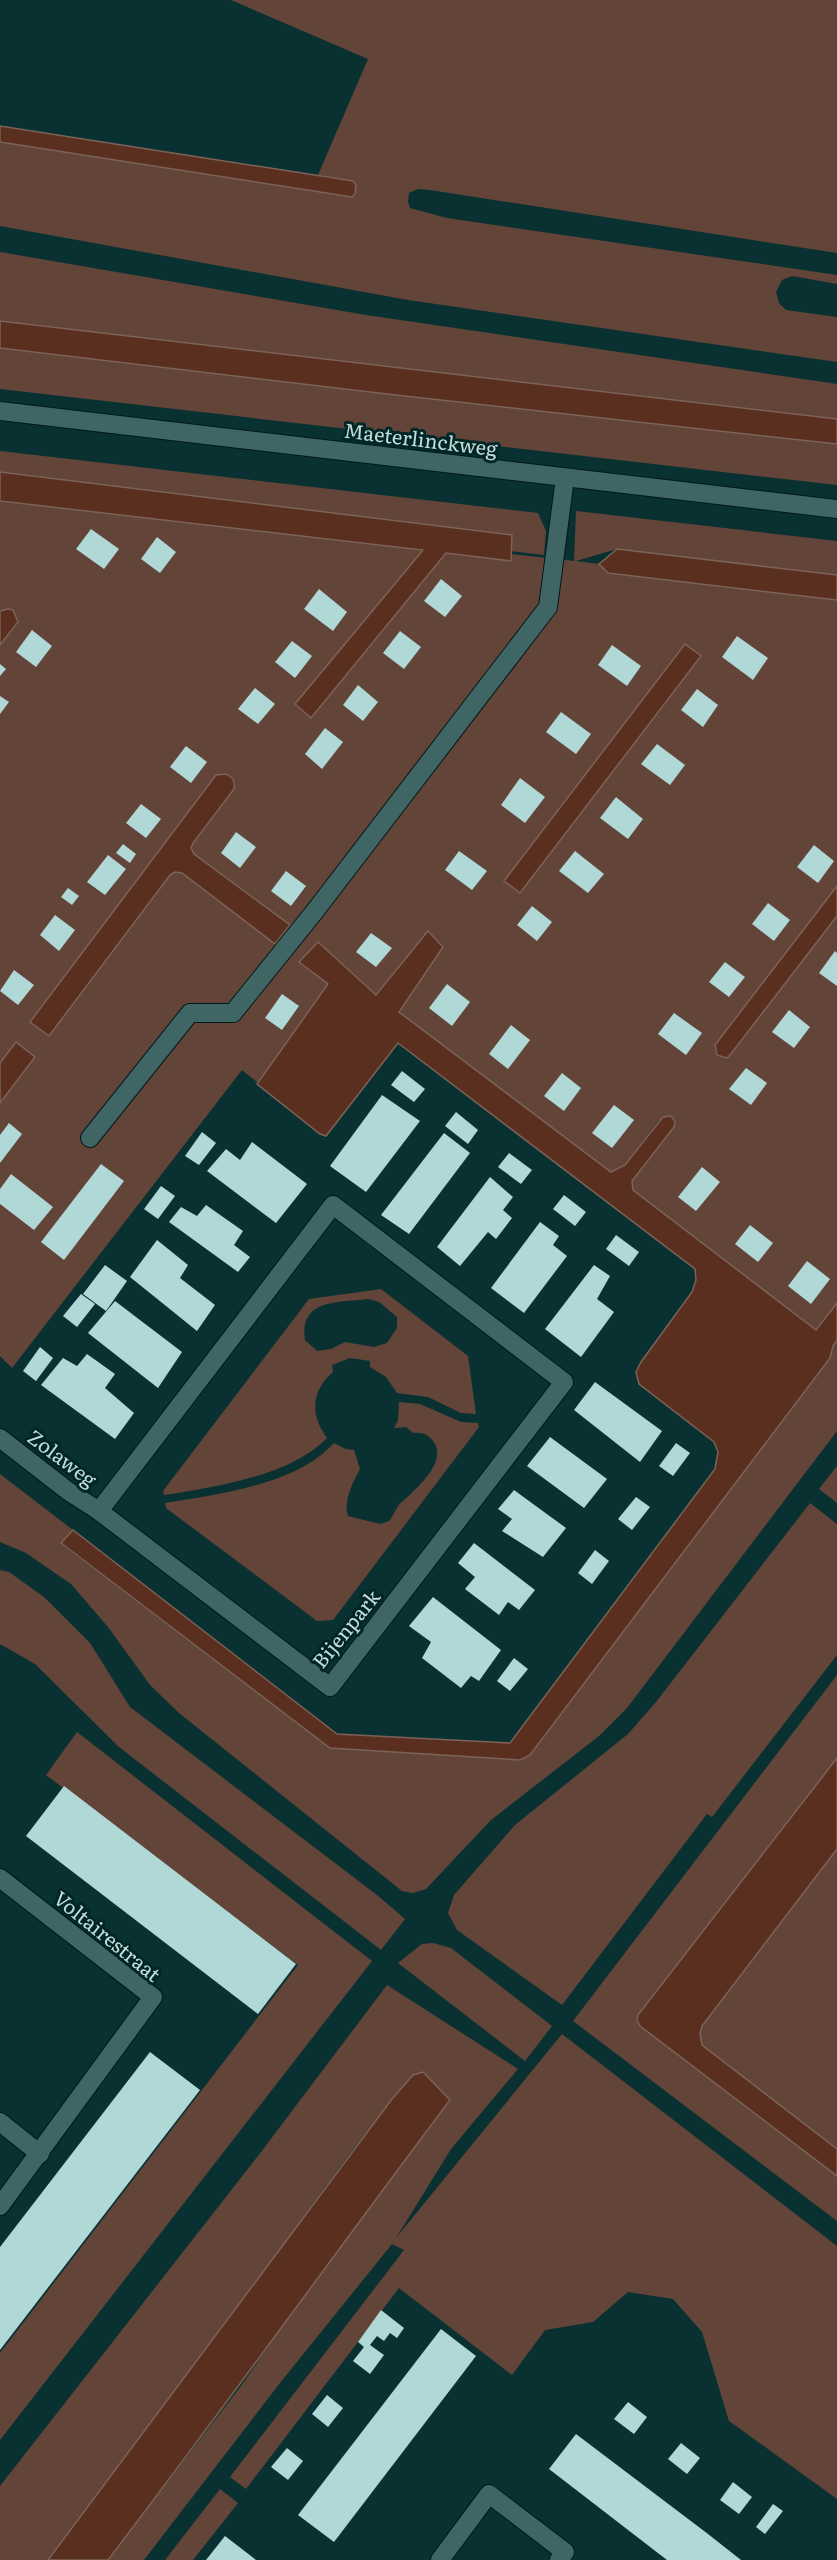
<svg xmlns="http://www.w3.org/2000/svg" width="837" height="2560" viewBox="0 0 837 2560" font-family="Literata,serif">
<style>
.green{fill:#634439;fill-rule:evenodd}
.water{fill:#5b2f20;stroke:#7b6358;stroke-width:1.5}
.building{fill:#afd8d7}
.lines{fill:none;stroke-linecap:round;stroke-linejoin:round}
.minor-casing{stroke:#001818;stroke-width:20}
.minor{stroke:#3f6565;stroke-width:18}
.labels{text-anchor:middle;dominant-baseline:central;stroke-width:6;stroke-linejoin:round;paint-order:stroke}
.street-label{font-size:20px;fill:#c7dbda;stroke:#002727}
</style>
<rect width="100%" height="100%" fill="#0a3131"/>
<!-- green -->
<g class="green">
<path d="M231,0H837V253L430,190L418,189L409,193L408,202L410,208L447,218L837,275V284L792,276L782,280L776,292L779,303L786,310L837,317V362L408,300L0,226V142L352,197L353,181L318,175L368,59Z"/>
<path d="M0,252L366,315L837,384V419L0,321Z"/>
<path d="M0,348L387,394L837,444V485L0,389Z"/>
<path d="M0,451L538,513L546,531L544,555L0,492Z"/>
<path d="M0,501L424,550L295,704L311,717L446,553L510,561L511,554L574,561L576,511L837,541V575L617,549L576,561L599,564L608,573L837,600V1303L816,1330L632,1190V1181L674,1127L659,1120L625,1165L611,1173L399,1012L443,947L376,996L318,942L299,962L337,990L268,1091L242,1070L12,1368L0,1356V1103L34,1057L16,1042L0,1063Z"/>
<path d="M381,1289L468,1356L476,1414L461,1413L428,1397L397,1393L386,1377L370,1367V1361L350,1358L332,1365L333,1372C311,1391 310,1415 327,1438C291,1476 214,1487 164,1495L163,1491L309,1299ZM368,1299L379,1302L397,1317V1328L387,1343L374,1347L345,1342L331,1349L317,1351L305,1340C299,1298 339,1303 368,1299Z"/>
<path d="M837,1340V1431L627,1708L599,1736L491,1820L426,1889L413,1893L402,1891L179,1713L150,1685L108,1627L71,1584L26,1553L0,1542V1474L73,1530L61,1544L330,1748L520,1760L530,1755L830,1358L833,1346Z"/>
<path d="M399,1402L420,1404L461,1422L478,1423L479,1427L333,1620L317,1621L166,1508L165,1503C219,1494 296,1485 334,1443L346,1449L354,1450L360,1469C353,1482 343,1501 348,1516L380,1524L389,1521C394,1516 396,1506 402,1502C416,1489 449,1461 433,1441C428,1434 421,1432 413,1433L406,1427L394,1428L398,1420Z"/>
<path d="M837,1466V1503L819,1489Z"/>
<path d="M810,1503L837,1524V1655L712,1817L707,1814L562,2005L457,1930L448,1913L454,1895L515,1825L628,1734L656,1702Z"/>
<path d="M0,1570L9,1572L44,1597L90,1643L130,1707L377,1895L405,1919L381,1950L119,1747L35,1664L0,1644Z"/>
<path d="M837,1675V1758L638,2015L637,2020L640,2026L837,2176V2221L573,2021Z"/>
<path d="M77,1732L372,1961L0,2440V2353L298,1965L46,1775Z"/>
<path d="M837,1849V2149L702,2045L700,2034L702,2026Z"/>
<path d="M433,1943L451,1948L552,2026L525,2061L398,1963L422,1944Z"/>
<path d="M387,1985L518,2069L451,2149L396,2238L562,2034L837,2246V2499L729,2421L702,2332L673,2299L628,2292L593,2322L545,2330L512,2375L399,2288L246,2489L230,2477L404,2250L392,2244L280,2383L144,2560H108L241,2386L299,2302L413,2075C349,2149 295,2231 237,2309C175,2393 111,2476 48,2560H0V2486L258,2156Z"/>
<path d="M220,2489L238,2503L193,2560H165Z"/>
</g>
<!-- water -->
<g class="water">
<path d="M0,126L353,181L356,185L355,194L352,197L0,142Z"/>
<path d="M0,321L837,419V444L387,394L0,348Z"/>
<path d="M0,472L512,535L511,561L446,553L311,718L295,704L423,550L0,501Z"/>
<path d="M617,549L837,575V600L608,573L599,564Z"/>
<path d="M8,609L13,610L18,622L0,645V611Z"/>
<path d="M685,644L701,656L520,893L504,881Z"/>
<path d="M225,774C233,776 235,781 234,789L193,843L191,848L194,854L290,925L275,944L182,873L175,872L170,875L49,1036L30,1022L216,775Z"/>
<path d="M837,886V916L730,1055L727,1058L717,1055L715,1045Z"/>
<path d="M428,931L443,947L399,1012L611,1172L625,1165L663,1117L671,1116L675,1121L674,1127L632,1181L633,1190L816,1330L837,1303V1340L833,1346L830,1358L530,1755L520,1760L330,1748L61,1543L73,1530L337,1734L510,1743L715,1469L718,1452L714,1442L639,1384L636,1372L641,1362L692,1292L696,1280L695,1269L398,1043L326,1136L320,1134L257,1084L328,984L299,962L318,942L376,995Z"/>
<path d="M16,1042L35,1057L0,1103V1063Z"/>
<path d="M837,1758V1849L702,2026L700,2034L702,2045L837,2149V2176L640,2026L637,2020L638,2015Z"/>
<path d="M423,2072L450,2100C335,2253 224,2408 108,2560H48L392,2099L413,2075Z"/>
</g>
<!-- building -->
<g class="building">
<path d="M91,529L119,549L104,569L76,549Z"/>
<path d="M157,537L176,552L160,573L141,559Z"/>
<path d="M441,579L462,596L445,617L424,601Z"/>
<path d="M319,589L347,612L333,631L304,609Z"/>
<path d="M32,630L52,646L36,667L16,652Z"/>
<path d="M400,631L421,647L404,669L383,653Z"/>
<path d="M737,636L768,658L753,680L722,657Z"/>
<path d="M292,641L312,656L295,678L275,662Z"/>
<path d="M612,645L641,666L627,686L598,665Z"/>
<path d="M0,664L6,669L0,676Z"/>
<path d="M358,685L378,702L363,721L343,705Z"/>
<path d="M255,688L275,704L258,724L238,709Z"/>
<path d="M697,689L718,705L703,727L681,710Z"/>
<path d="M0,696L9,702L0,714Z"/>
<path d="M561,712L591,734L576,754L546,732Z"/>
<path d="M325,728L343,742L322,769L305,754Z"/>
<path d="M657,744L685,765L670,785L641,764Z"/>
<path d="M186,746L207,762L191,783L170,767Z"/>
<path d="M520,778L545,797L525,823L501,805Z"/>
<path d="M616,797L643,819L628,839L600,818Z"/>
<path d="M141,804L161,819L146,838L126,823Z"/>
<path d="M236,832L256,847L240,868L221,853Z"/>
<path d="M123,844L136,854L130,863L116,853Z"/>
<path d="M814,845L834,861L818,883L797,867Z"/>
<path d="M459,851L487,871L472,890L445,870Z"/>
<path d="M575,851L604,874L588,893L559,871Z"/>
<path d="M108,855L126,869L105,895L87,882Z"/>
<path d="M286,871L306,886L291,906L271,891Z"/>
<path d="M68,888L79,896L72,905L61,897Z"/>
<path d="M768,903L790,920L774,941L752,924Z"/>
<path d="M532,906L552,922L537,941L517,925Z"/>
<path d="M55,915L75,930L59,951L40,935Z"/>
<path d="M371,933L392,948L376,967L356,952Z"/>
<path d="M835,951L837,953V986L819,973Z"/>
<path d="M725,962L745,977L729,997L709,982Z"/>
<path d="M14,970L34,985L18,1005L0,991Z"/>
<path d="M447,984L470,1002L452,1026L429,1008Z"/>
<path d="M282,994L299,1006L282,1030L265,1018Z"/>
<path d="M789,1010L810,1027L794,1048L772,1032Z"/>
<path d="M674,1013L702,1033L686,1055L658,1034Z"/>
<path d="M511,1025L530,1040L508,1069L489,1054Z"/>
<path d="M746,1068L767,1083L751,1105L729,1089Z"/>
<path d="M402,1071L425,1089L414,1102L391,1085Z"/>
<path d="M562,1073L581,1088L564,1111L544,1096Z"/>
<path d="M382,1095L420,1121L366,1192L330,1166Z"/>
<path d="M614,1105L634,1120L612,1148L592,1133Z"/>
<path d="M456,1112L478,1130L468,1144L445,1126Z"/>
<path d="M9,1123L22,1134L0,1163V1135Z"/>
<path d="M202,1132L216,1143L199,1165L185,1156Z"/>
<path d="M444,1133L470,1153L409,1234L381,1215Z"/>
<path d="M252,1142L307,1184L276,1223L207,1171L226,1149L240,1160Z"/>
<path d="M509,1153L532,1170L521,1184L498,1167Z"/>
<path d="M101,1164L124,1181L64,1260L41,1242Z"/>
<path d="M702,1167L720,1182L696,1211L678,1197Z"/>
<path d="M11,1174L53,1207L34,1230L0,1204V1189Z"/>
<path d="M490,1177L513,1197L503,1210L512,1218L496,1239L488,1232L460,1266L437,1247Z"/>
<path d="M161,1186L175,1196L158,1219L144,1209Z"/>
<path d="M564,1195L586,1212L575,1226L553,1209Z"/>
<path d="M206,1205L243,1231L234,1245L250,1257L238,1272L169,1222L181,1207L197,1216Z"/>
<path d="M540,1222L559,1236L553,1245L567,1256L524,1313L491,1288Z"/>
<path d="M750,1225L773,1243L758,1262L735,1244Z"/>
<path d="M616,1235L639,1252L629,1266L606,1249Z"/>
<path d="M157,1240L188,1265L180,1278L215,1305L197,1331L130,1277Z"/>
<path d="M807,1261L830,1279L811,1304L788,1286Z"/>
<path d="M105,1265L127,1281L106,1311L83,1294Z"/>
<path d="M594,1265L610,1276L597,1299L614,1312L581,1357L545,1329Z"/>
<path d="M81,1294L95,1304L77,1327L63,1316Z"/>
<path d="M115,1301L182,1352L158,1388L88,1333Z"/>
<path d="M40,1347L53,1358L36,1381L23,1371Z"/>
<path d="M87,1354L115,1374L105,1388L134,1413L115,1439L41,1385L63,1358L77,1366Z"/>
<path d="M595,1382L662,1431L640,1462L574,1410Z"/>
<path d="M550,1437L607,1479L584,1508L527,1466Z"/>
<path d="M676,1443L690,1453L673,1476L659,1466Z"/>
<path d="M514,1490L566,1528L543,1557L502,1531L512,1519L498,1509Z"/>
<path d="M636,1497L650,1507L632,1530L618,1519Z"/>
<path d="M474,1543L535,1590L519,1610L508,1602L499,1615L465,1589L475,1577L458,1563Z"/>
<path d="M595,1550L609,1561L592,1584L578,1573Z"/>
<path d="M433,1597L501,1650L479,1681L471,1676L461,1688L422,1658L431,1642L409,1626Z"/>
<path d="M514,1658L528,1669L510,1691L497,1681Z"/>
<path d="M64,1786L296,1964L258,2014L26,1836Z"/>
<path d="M150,2052L200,2090L0,2350V2247Z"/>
<path d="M381,2310L404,2328L397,2338L390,2333L384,2341L377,2336L370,2345L384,2355L370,2374L353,2361L364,2347L358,2342Z"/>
<path d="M441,2329L476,2356L334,2542L298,2515Z"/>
<path d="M327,2395L343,2408L328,2427L312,2414Z"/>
<path d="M628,2402L647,2417L634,2434L614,2419Z"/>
<path d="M576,2434L708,2534L741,2560H667L654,2550L549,2469Z"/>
<path d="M681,2443L700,2458L687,2474L668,2459Z"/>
<path d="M287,2448L303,2461L288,2480L271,2467Z"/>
<path d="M733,2482L752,2497L739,2514L720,2500Z"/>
<path d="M773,2504L783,2511L765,2534L756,2527Z"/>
<path d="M225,2536L251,2556L256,2560H206Z"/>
</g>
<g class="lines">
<!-- minor casing -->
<g class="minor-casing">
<g id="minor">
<path d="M0,411L837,509"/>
<path d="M90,1138L190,1013H233L315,911L548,607L565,478"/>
<path d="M333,1205L564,1382L330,1687L99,1511Z"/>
<path d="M0,1438L68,1491L99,1511"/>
<path d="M0,1878L153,1997L0,2206"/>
<path d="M0,2122L40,2154"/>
<path d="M440,2560L489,2494L565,2552L559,2560"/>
</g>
</g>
<!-- minor -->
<use href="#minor" class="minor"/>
</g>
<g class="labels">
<!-- street labels -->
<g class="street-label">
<text transform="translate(421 438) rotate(7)">Maeterlinckweg</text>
<text transform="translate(63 1457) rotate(37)">Zolaweg</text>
<text transform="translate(345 1628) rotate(-51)">Bijenpark</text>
<text transform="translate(108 1935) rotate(39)">Voltairestraat</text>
</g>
</g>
</svg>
